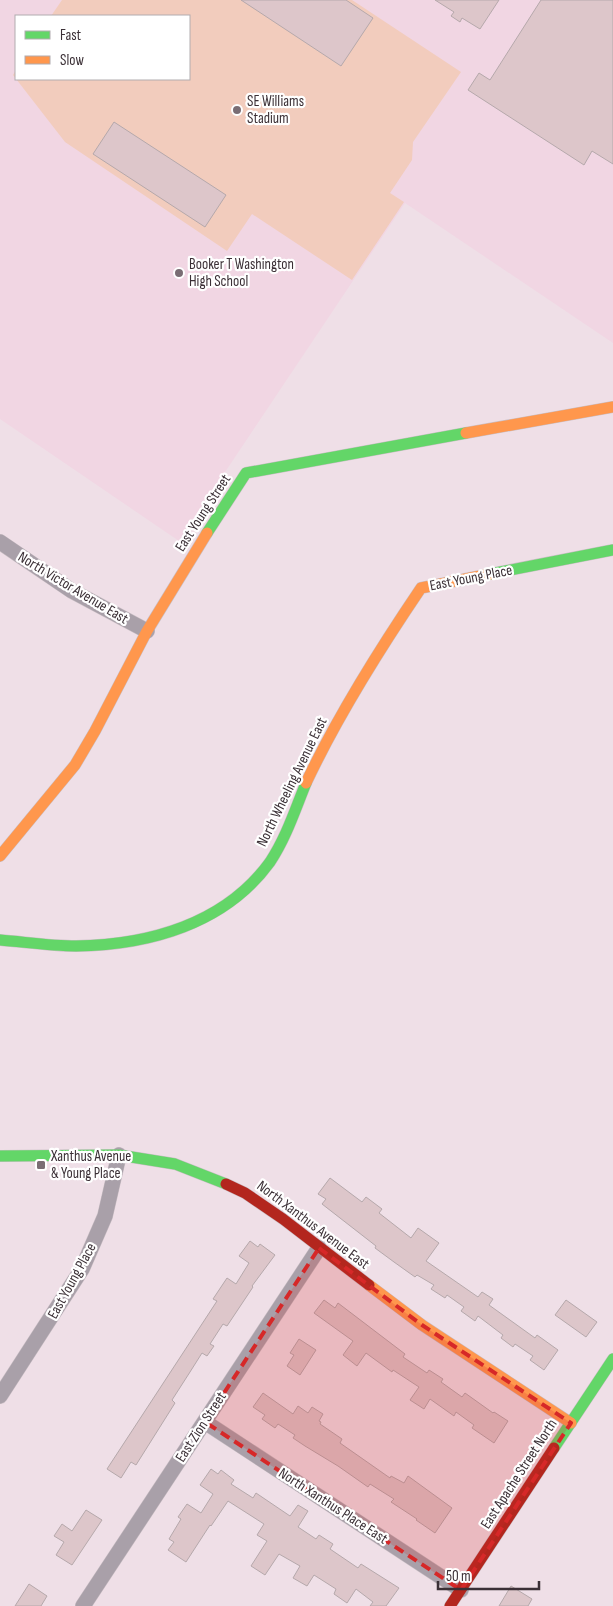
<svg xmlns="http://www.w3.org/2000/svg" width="613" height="1606" viewBox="0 0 613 1606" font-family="'Sofia Sans Condensed',sans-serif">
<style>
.built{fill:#f1d6e3;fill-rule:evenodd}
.green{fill:#f2ccbd}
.building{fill:#ddc6ca;stroke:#b5a8ab}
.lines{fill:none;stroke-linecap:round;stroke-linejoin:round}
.street-casing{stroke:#c9bec4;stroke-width:16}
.fast-casing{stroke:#c9bec4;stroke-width:12}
.slow-casing{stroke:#c9bec4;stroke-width:12}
.jam-casing{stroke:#c9bec4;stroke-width:12}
.street{stroke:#a9a0a9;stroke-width:15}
.fast{stroke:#63d668;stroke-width:11}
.slow{stroke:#ff974d;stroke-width:11}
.jam{stroke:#b3261e;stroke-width:11}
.marked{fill:#d62828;fill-opacity:0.2;stroke:#d62828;stroke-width:4;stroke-dasharray:10 6;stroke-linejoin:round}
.poi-dot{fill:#7a6d74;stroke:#fff;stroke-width:2}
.labels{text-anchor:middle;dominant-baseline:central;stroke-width:4.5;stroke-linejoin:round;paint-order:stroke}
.poi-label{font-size:15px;fill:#3b3036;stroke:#fff;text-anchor:start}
.street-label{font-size:15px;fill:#3b3036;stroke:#fff}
</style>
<rect width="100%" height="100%" fill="#efdfe7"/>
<!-- built -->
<path class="built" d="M0,0H613V343L405,203L179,541L0,419ZM16,16H189V79H16Z"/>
<!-- green -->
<path class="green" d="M62,0H352L461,72L413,142L412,160L390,193L404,202L352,280L252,214L227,251L65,142L13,75L16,70V79H189V16H51Z"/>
<!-- building -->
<g class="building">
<path d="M241,0H346L373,18L341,66Z"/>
<path d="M435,0H499L480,29L462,18L460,22L451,16L454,12Z"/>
<path d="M541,0H613V164L592,151L584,165L468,90L479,73L490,80Z"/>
<path d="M114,122L226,195L205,227L93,154Z"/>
<path d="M330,1178L362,1202L366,1197L382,1209L379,1213L411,1238L418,1228L439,1243L426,1261L478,1297L482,1292L493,1299L489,1305L535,1338L537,1335L558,1350L544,1370L530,1360L533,1356L515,1344L513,1347L501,1338L503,1335L478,1316L475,1321L461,1311L464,1307L447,1295L445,1298L431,1289L434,1285L417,1275L415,1277L394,1262L375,1248L376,1246L322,1204L326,1199L318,1194Z"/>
<path d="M250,1241L258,1247L260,1244L275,1255L252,1286L253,1287L227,1326L223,1324L210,1344L214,1346L207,1356L202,1353L190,1372L172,1400L175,1403L136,1465L131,1462L121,1478L107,1469L217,1301L213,1299L227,1278L236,1284L249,1263L239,1256Z"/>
<path d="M324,1300L335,1308L338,1303L405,1354L403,1357L427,1373L429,1370L443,1379L441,1382L462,1397L465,1393L493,1413L494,1412L508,1421L494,1443L472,1428L474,1425L456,1412L454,1416L430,1399L424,1409L410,1400L419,1387L393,1370L392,1372L366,1353L357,1366L343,1355L353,1341L314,1313Z"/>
<path d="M566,1300L597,1322L586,1337L555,1315Z"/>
<path d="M299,1339L316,1350L300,1375L287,1366L294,1355L290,1353Z"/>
<path d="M263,1393L293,1414L298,1406L308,1413L312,1407L323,1414L319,1421L321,1422L320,1424L342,1439L340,1443L390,1478L391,1476L404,1483L408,1476L452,1508L435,1533L416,1520L417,1519L391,1502L394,1499L370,1484L368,1487L338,1466L305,1446L293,1438L295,1435L278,1424L275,1428L262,1419L265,1415L253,1407Z"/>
<path d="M211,1469L218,1474L221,1470L234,1480L231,1484L253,1498L256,1493L290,1516L298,1505L308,1511L298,1527L316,1539L319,1535L333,1544L330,1549L358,1568L361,1564L399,1588L386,1606H370L373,1602L356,1589L347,1603L334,1594L336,1589L314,1575L307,1586L293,1578L300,1566L279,1554L265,1575L251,1566L267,1541L257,1535L264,1524L228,1501L211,1526L210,1525L186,1562L168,1550L174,1542L169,1539L181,1519L178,1517L187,1504L201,1513L213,1494L200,1485Z"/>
<path d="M86,1510L102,1520L72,1565L56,1555L64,1542L54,1536L62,1524L72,1531Z"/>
<path d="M29,1584L47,1596L41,1606H15Z"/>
<path d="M511,1586L532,1599L528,1606H499Z"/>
</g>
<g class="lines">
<!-- street casing -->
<g class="street-casing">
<g id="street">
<path d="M0,542L72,591L147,631"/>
<path d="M0,1396L82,1269L105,1216L119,1155"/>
<path d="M205,1422L461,1590"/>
<path d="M83,1606L319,1248"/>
</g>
</g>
<!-- fast casing -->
<g class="fast-casing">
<g id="fast">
<path d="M207,533L246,473L466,433"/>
<path d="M490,574L613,550"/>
<path d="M0,940C25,942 50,946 76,946C149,945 225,924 270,862C286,838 295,810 306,783"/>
<path d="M0,1156L119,1155L175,1164L226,1184"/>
<path d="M554,1448L613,1359"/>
</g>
</g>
<!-- slow casing -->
<g class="slow-casing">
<g id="slow">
<path d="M466,433L613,407"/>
<path d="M306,783C338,715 379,650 421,588L490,574"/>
<path d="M0,856L75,765L95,731L147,631L207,533"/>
<path d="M369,1285L422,1325L571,1423"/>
</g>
</g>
<!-- jam casing -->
<g class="jam-casing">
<g id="jam">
<path d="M226,1184L245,1193L283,1219L369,1285"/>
<path d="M450,1606L554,1448"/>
</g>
</g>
<!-- street -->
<use href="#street" class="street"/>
<!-- fast -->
<use href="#fast" class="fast"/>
<!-- slow -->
<use href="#slow" class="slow"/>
<!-- jam -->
<use href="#jam" class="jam"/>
</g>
<!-- marked area -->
<path class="marked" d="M319,1248L422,1325L571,1423L461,1590L205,1422Z"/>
<!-- markers -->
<g class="poi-dot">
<circle cx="237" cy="110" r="5"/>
<circle cx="179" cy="273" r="5"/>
<rect x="36" y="1160" width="10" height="10" rx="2.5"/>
</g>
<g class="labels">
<!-- poi labels -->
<g class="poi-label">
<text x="247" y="101">SE Williams<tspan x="247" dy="17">Stadium</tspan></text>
<text x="189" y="264">Booker T Washington<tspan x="189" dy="17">High School</tspan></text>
<text x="51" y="1156">Xanthus Avenue<tspan x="51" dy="17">&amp; Young Place</tspan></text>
</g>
<!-- street labels -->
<g class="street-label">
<text transform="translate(203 513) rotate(-57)">East Young Street</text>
<text transform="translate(471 578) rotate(-11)">East Young Place</text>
<text transform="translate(73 588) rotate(31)">North Victor Avenue East</text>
<text transform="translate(292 782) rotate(-64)">North Wheeling Avenue East</text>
<text transform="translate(313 1225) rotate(37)">North Xanthus Avenue East</text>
<text transform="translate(72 1281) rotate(-61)">East Young Place</text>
<text transform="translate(201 1427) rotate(-57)">East Zion Street</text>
<text transform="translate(519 1474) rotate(-57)">East Apache Street North</text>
<text transform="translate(333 1506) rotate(33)">North Xanthus Place East</text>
</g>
</g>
<!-- legend -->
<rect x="15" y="15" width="175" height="65" fill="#ffffff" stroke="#b1acaf"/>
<rect x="25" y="31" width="25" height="8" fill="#63d668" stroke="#b1acaf"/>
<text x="60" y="40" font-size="15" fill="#3b3036">Fast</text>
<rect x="25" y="56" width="25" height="8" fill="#ff974d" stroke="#b1acaf"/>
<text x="60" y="65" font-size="15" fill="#3b3036">Slow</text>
<!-- scale -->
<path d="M438 1581v8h101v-8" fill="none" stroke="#3b3036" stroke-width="2.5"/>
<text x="446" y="1581" font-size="15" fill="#3b3036" stroke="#ffffff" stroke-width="4" paint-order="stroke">50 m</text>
</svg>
